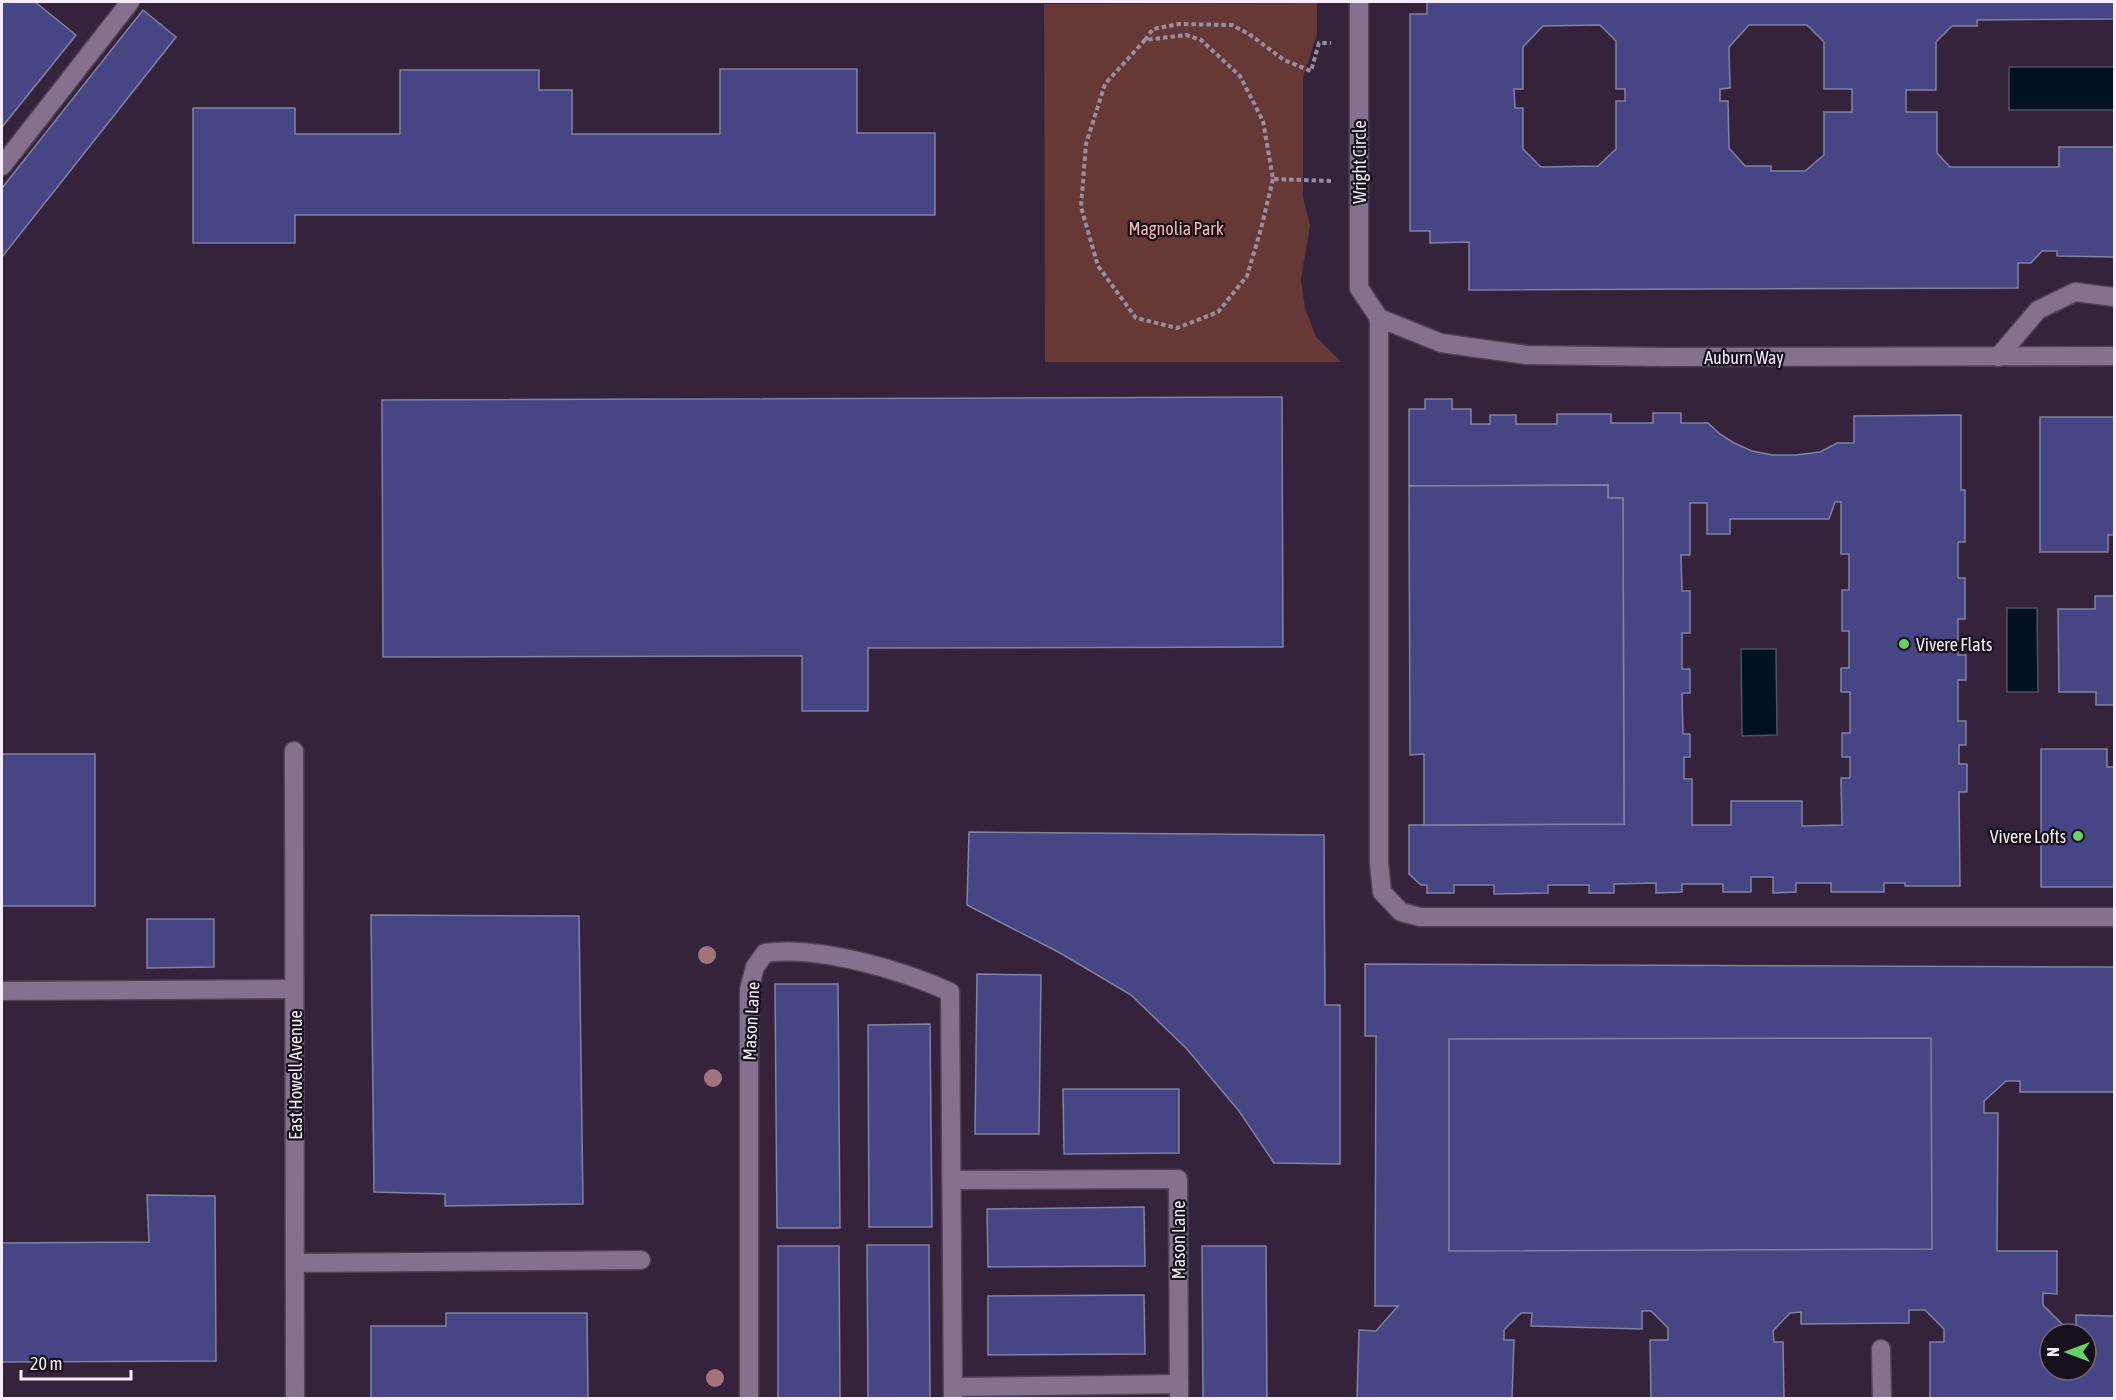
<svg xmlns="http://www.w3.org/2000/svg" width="2116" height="1400" viewBox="0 0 2116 1400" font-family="'Asap Condensed',sans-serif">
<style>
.green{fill:#663936}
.water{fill:#021222;stroke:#4c5363;stroke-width:1.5}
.building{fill:#474685;stroke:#8082a3;stroke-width:1.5;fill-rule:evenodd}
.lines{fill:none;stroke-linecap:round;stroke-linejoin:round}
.lane-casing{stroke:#504156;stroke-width:21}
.street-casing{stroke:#504156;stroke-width:21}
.path{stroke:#9b8da1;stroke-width:4;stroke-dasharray:4.5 3;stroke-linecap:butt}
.lane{stroke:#85718d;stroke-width:18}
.street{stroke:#85718d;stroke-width:18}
.tree{fill:#a1747c}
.poi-dot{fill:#65d467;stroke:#17101a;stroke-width:2}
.labels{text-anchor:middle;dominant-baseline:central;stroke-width:4.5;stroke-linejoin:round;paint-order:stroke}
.street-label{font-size:18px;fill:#f7ecfc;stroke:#17101a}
.park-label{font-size:18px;fill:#fab7b1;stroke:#17101a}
.poi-label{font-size:18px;fill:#f7ecfc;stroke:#17101a;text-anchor:start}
</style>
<rect width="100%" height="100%" fill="#34233b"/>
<!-- green -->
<path class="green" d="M1317,3V34L1303,78V197L1310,226L1301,279L1305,308L1316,337L1341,362H1045L1044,4Z"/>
<!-- water -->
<g class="water">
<rect x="2009" y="67" width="105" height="43"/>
<path d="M2007,608H2037L2038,692H2007Z"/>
<path d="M1741,649H1776L1777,735L1742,736Z"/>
</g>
<!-- building -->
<g class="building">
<path d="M2,2H35L76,35L2,127Z"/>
<path d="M1427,2H2114V19L1977,20V26H1952L1936,42V90H1906V112H1937V153L1950,167H2059V147H2114V257L2057,256V251H2042L2031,263H2018V288L1469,290V242L1430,243V231H1410V14H1427ZM1600,25L1616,41V89H1625V101H1616V149L1598,166L1541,167L1523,149V108H1515L1514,89H1523V47L1543,26ZM1749,25H1807L1824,42V89H1852V112H1824V155L1805,171H1771V166H1745L1729,148L1728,101H1720V89L1730,88L1729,47Z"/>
<path d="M143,10L176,37L2,257V188Z"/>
<path d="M720,69H857V133H935V215H295V243H193V108H295V134H400V70H539V90H572V134H720Z"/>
<path d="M1282,397L1283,647L868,648V711H802V656L383,657L382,400Z"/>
<path d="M1425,399H1452V409H1471V424H1490V415H1516V424H1557V414H1611V423H1653V413H1681V423H1708L1720,434L1734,443L1752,451L1773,455H1796L1820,452L1837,443H1854V416L1961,415V490H1965V542H1958V578H1965V619H1958V655H1966V680H1958V721H1966V745H1959V764H1967V792H1959L1960,886H1905V883H1884V892H1831V883H1796V892L1773,893V877H1751V892H1723V884H1682V892L1656,893V883L1614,884V893H1589V885H1548V893L1494,894V885H1454V893H1427V885H1421L1409,874V825L1624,824L1623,498H1608V485L1409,486V409H1425ZM1835,502H1841V554H1849V590H1842V631H1849V668H1841V692H1850V733H1842V757H1850V778H1841L1842,825L1802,826V801H1731V825H1692V779H1684V757H1690V734H1683L1682,693H1690V669H1682V633H1690V591H1682L1681,555H1690V503H1707V534H1730V519H1829Z"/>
<path d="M2040,417H2114V535H2108V552H2040Z"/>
<path d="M1608,485V498H1623L1624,824L1424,825V754L1410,755L1409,486Z"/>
<path d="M2095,596H2114V705H2096V692H2059L2058,609H2095Z"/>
<path d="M2041,749H2107V767H2114V887H2041Z"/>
<rect x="2" y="754" width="93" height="152"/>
<path d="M969,832L1324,835L1325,1005H1340V1164L1274,1163L1239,1111L1186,1048L1131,995L1062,954L967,905Z"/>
<path d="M371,915L579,916L583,1204L445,1206V1194L374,1192Z"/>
<path d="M147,919H214V967L147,968Z"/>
<path d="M1365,964L2114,967V1092H2020V1081H2006L1984,1101V1113H1998L1997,1251H2057V1294L2043,1293V1305L2063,1325L2076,1326V1315L2114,1316V1398H1930V1342H1944V1329L1925,1310H1909V1323L1801,1324V1312L1790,1313L1773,1331L1774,1342H1783L1784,1398H1651L1650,1340H1668V1328L1651,1311H1642V1329L1531,1326L1532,1313H1521L1504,1330V1340H1514L1512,1398H1357L1359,1330L1376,1331L1398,1306H1375L1376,1036H1365ZM2050,1334H2086V1370H2050Z"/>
<path d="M977,974L1041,975L1039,1134H975Z"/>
<path d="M775,984H838L840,1228H777Z"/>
<path d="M930,1024L932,1227H869L868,1025Z"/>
<path d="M1931,1038L1932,1249L1449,1251V1039Z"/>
<path d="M1063,1089H1179V1153L1064,1154Z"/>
<path d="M147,1195L215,1196L216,1361L2,1362V1243L149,1242Z"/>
<path d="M1144,1207L1145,1266L988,1267L987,1209Z"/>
<path d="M867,1245H929L930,1398H868Z"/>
<path d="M778,1246H839L840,1398H778Z"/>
<path d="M1202,1246H1266L1267,1398H1203Z"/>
<path d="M1144,1295L1145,1354L988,1355V1296Z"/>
<path d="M446,1313H587L588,1398H371V1326H446Z"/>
</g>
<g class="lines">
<!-- lane casing -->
<g class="lane-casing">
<g id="lane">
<path d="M2,166L130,2"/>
<path d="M1379,318V863L1382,892L1401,912L1420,917H2114"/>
<path d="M1998,357L2038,310L2075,292L2114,297"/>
<path d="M2,991L294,989"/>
<path d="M952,1180L1178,1179L1179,1398"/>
<path d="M295,1263L641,1260"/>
<path d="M1881,1349L1882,1398"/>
<path d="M953,1387L1179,1384"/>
<path d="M749,1398V990L755,967L765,953C817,945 902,970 950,992L953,1398"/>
</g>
</g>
<!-- street casing -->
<g class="street-casing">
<g id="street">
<path d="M1359,2V288L1379,318L1441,343L1527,355L1665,357L2114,356"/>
<path d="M294,751L295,1398"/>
</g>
</g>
<!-- path -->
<g class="path">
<path d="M1145,40L1153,29L1179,24L1232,25L1249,34L1284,60L1311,71L1319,43H1331"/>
<path d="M1273,179L1261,229L1247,276L1218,312L1177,328L1136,318L1098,266L1081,207L1086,144L1105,84L1145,40L1186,35L1201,40L1240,76L1263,121L1273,179L1331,181"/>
</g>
<!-- lane -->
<use href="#lane" class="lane"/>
<!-- street -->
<use href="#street" class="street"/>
</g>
<!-- trees -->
<g class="tree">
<circle cx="707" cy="955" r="9"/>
<circle cx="713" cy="1078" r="9"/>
<circle cx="715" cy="1378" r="9"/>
</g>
<!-- markers -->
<g class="poi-dot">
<circle cx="1904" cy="644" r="6"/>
<circle cx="2078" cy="836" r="6"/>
</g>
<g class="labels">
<!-- street labels -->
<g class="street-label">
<text transform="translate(1359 162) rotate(-90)">Wright Circle</text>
<text x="1744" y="357">Auburn Way</text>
<text transform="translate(751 1021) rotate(-87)">Mason Lane</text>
<text transform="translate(295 1075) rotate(-90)">East Howell Avenue</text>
<text transform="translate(1178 1240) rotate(-90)">Mason Lane</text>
</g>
<!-- park labels -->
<g class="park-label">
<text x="1176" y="228">Magnolia Park</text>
</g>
<!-- poi labels -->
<g class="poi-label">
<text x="1916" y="644">Vivere Flats</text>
<text x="2066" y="836" text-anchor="end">Vivere Lofts</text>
</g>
</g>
<!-- border -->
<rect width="2116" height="1400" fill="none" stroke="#f7ecfc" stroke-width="6"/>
<!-- north arrow -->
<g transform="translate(2068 1352) rotate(270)"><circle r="28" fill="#17101a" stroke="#716874" stroke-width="1.5"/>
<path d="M0-4.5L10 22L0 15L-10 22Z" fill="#65d467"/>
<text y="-9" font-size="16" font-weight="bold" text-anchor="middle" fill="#f7ecfc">N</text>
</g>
<!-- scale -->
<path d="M21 1370v9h110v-9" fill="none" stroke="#f7ecfc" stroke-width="3"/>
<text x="30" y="1370" font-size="18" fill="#f7ecfc" stroke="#17101a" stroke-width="4.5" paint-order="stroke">20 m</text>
</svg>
